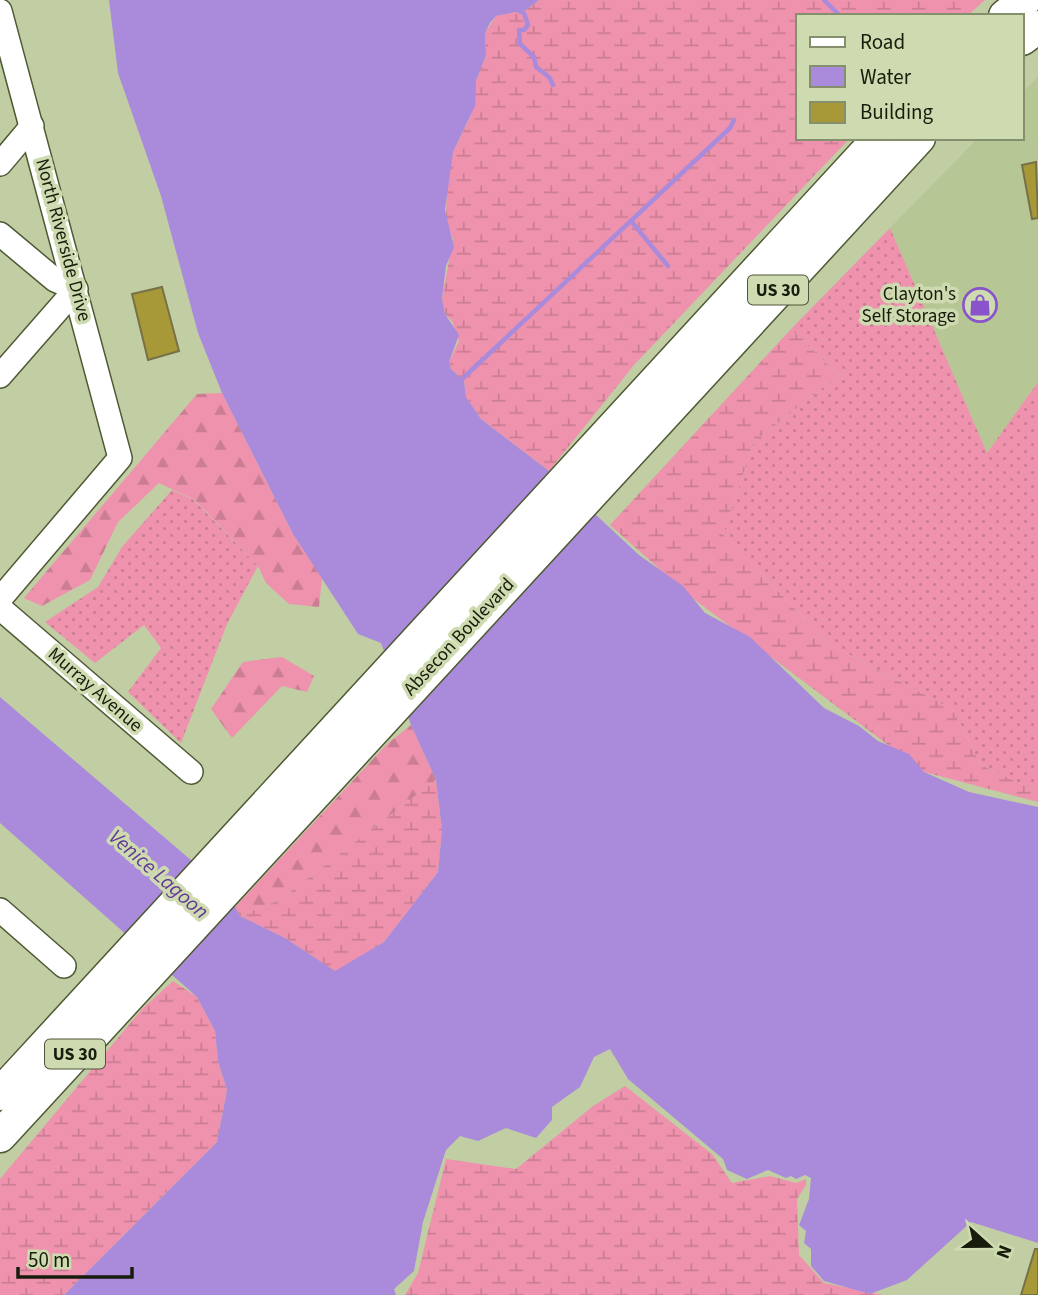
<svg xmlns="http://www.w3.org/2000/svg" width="1038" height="1295" viewBox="0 0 1038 1295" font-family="'Source Sans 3',sans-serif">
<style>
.built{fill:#b7c695}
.grass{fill:url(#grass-dots)}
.forest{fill:url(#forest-firs)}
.wetland{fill:url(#wetland-marsh)}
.water{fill:#aa8bdb}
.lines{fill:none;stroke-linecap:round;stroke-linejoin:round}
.stream{stroke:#aa8bdb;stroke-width:4.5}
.building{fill:#a79937;stroke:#777148;stroke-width:2}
.minor-casing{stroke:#4f5934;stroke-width:26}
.highway-casing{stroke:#4f5934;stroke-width:35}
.minor{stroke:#fff;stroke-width:23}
.highway{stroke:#fff;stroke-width:32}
.labels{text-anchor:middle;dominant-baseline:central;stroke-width:7;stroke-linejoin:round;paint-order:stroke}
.shield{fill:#cedbb0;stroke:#4f553d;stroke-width:2}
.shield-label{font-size:18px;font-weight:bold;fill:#181c0c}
.street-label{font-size:19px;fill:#181c0c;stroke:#cedbb0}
.poi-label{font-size:19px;fill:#181c0c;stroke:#cedbb0;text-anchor:end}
.water-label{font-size:21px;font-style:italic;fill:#623896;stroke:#cedbb0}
</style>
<defs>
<pattern id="grass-dots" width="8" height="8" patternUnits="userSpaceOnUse" patternTransform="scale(1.75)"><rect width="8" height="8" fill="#ee92ad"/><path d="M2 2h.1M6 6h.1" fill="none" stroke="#cb7d94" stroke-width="1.8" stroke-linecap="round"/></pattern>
<pattern id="forest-firs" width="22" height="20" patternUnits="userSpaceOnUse" patternTransform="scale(1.75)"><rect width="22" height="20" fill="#ee92ad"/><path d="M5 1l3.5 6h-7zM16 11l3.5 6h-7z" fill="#cb7d94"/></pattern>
<pattern id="wetland-marsh" width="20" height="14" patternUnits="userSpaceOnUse" patternTransform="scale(1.75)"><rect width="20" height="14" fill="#ee92ad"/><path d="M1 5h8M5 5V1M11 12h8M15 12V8" fill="none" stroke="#cb7d94"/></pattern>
</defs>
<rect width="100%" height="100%" fill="#c1cea4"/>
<!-- built -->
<path class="built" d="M1038,77V382L987,453L890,228L978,138H1022V93Z"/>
<!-- grass -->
<g class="grass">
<path d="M890,228L987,453L1038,382V792L981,765L952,709L829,644L723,534L754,442L839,375L791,329Z"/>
<path d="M172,490L194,500L258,566L227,624L181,743L128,692L161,648L144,625L95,663L45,622L98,587L122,547Z"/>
</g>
<!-- forest -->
<g class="forest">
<path d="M222,393L293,534L322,578L319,607L289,604L266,583L258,566L195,500L159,483L118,522L90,580L42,606L24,598L197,394Z"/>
<path d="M282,657L314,676L307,692L282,686L232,738L211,709L243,662Z"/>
<path d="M411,725L436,780L281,899L240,916L235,907L387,744Z"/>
</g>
<!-- wetland -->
<g class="wetland">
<path d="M539,0H985L967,16H798V138H850L634,365L549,471L481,419L466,397L464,381L451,369L449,362L459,341L452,321L445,314L442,299L453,239L446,220L447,184L453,152L471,115L476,81L486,55L485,33L496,16L526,10Z"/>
<path d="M791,329L839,375L754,442L723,534L829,644L952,709L981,765L1038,792V802L924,772L691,597L610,525Z"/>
<path d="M436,780L442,830L438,872L384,942L336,972L285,938L240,916L281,899Z"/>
<path d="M173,981L197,997L215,1031L218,1061L227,1090L217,1142L64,1295H0V1179L143,1008Z"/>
<path d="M625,1086L712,1154L732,1183L770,1176L796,1183L806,1179V1185L797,1199L799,1255L824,1283L883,1295H405L418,1273L446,1159L516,1169L593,1106Z"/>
</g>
<!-- water -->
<path class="water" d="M109,0H539L526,10L496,16L490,23L485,33L486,55L476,81L475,106L453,152L445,210L454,247L446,266L442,299L445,314L459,335L449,362L451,369L464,381L466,397L481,419L549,471L639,555L683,586L705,613L750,637L824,708L859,726L878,741L909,754L924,772L969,792L1038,807V1243L971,1222L907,1280L870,1294L824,1281L811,1266V1249L804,1243L806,1231L799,1225L809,1199L811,1178L805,1175L796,1179L791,1176L786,1178L768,1170L747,1179L727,1170L723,1159L628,1079L610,1049L594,1057L580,1087L552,1107V1120L536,1138L506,1128L478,1141L460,1136L446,1150L423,1222L414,1271L394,1289L396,1295H64L217,1142L227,1090L218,1061L215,1031L197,997L0,823V697L226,890L240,916L285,938L335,971L384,942L438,872L442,830L436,780L411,725L381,643L358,634L293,534L222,393L198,333L161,196L118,73Z"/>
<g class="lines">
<!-- stream -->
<g class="stream">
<path d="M824,0L840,16"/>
<path d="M519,11L524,13L528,25L524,30H519L520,44L534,57L536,67L549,77L553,85"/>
<path d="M631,221L668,266"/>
<path d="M462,379L730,128L734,120"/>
</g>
</g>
<!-- building -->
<g class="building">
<path d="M1036,162L1038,218L1032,219L1022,165Z"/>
<path d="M162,287L179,351L148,360L132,294Z"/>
<path d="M1035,1249H1038V1295H1021Z"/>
</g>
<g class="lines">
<!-- minor casing -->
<g class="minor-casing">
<g id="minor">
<path d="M0,11L120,458L0,599"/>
<path d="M0,164L32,126"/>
<path d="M0,234L55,280L76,289L0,376"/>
<path d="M0,608L191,772"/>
<path d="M0,910L64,966"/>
</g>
</g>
<!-- highway casing -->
<g class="highway-casing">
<g id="highway">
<path d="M1005,16L1025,0"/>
<path d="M1022,39L1038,27"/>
<path d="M0,1094L879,138"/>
<path d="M0,1136L919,138"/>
</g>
</g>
<!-- minor -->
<use href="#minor" class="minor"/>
<!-- highway -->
<use href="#highway" class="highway"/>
</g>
<!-- icons -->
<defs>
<g id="shop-ring" transform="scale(1.75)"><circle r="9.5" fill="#cedbb0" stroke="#8853cb" stroke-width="1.5"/><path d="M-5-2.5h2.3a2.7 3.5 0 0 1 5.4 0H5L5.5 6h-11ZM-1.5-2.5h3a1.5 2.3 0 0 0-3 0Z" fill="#8853cb"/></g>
</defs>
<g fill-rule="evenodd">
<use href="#shop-ring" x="980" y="305"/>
</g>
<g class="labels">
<!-- shield labels -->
<g class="shield">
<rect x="748" y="275.5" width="60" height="29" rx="5"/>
<rect x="45" y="1039.5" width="60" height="29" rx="5"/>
</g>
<g class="shield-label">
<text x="778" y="290">US 30</text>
<text x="75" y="1054">US 30</text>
</g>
<!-- street labels -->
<g class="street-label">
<text transform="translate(63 240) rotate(75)">North Riverside Drive</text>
<text transform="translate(459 637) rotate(-47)">Absecon Boulevard</text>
<text transform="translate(95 690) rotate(41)">Murray Avenue</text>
</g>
<!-- poi labels -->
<g class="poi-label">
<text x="956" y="294">Clayton's<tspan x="956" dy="22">Self Storage</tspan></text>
</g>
<!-- water labels -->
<g class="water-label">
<text transform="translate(159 874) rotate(41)">Venice Lagoon</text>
</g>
</g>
<!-- legend -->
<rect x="796" y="14" width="228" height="126" fill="#cedbb0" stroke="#858f6e" stroke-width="2"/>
<rect x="810" y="37" width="35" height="10" fill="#ffffff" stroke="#858f6e" stroke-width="2"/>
<text x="860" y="49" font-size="21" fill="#181c0c">Road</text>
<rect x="810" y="66" width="35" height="21" fill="#aa8bdb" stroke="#858f6e" stroke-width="2"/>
<text x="860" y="84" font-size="21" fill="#181c0c">Water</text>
<rect x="810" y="102" width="35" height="21" fill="#a79937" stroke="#858f6e" stroke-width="2"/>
<text x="860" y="119" font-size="21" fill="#181c0c">Building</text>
<!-- north arrow -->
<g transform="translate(989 1246) rotate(111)" stroke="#cedbb0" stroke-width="5" paint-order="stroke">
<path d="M0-5L12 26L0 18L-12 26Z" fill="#181c0c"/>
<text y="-10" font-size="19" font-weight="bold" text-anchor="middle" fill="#181c0c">N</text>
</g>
<!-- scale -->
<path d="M18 1267v10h114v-10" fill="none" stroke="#181c0c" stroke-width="3.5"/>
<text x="28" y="1267" font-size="21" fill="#181c0c" stroke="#cedbb0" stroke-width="5" paint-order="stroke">50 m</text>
</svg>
